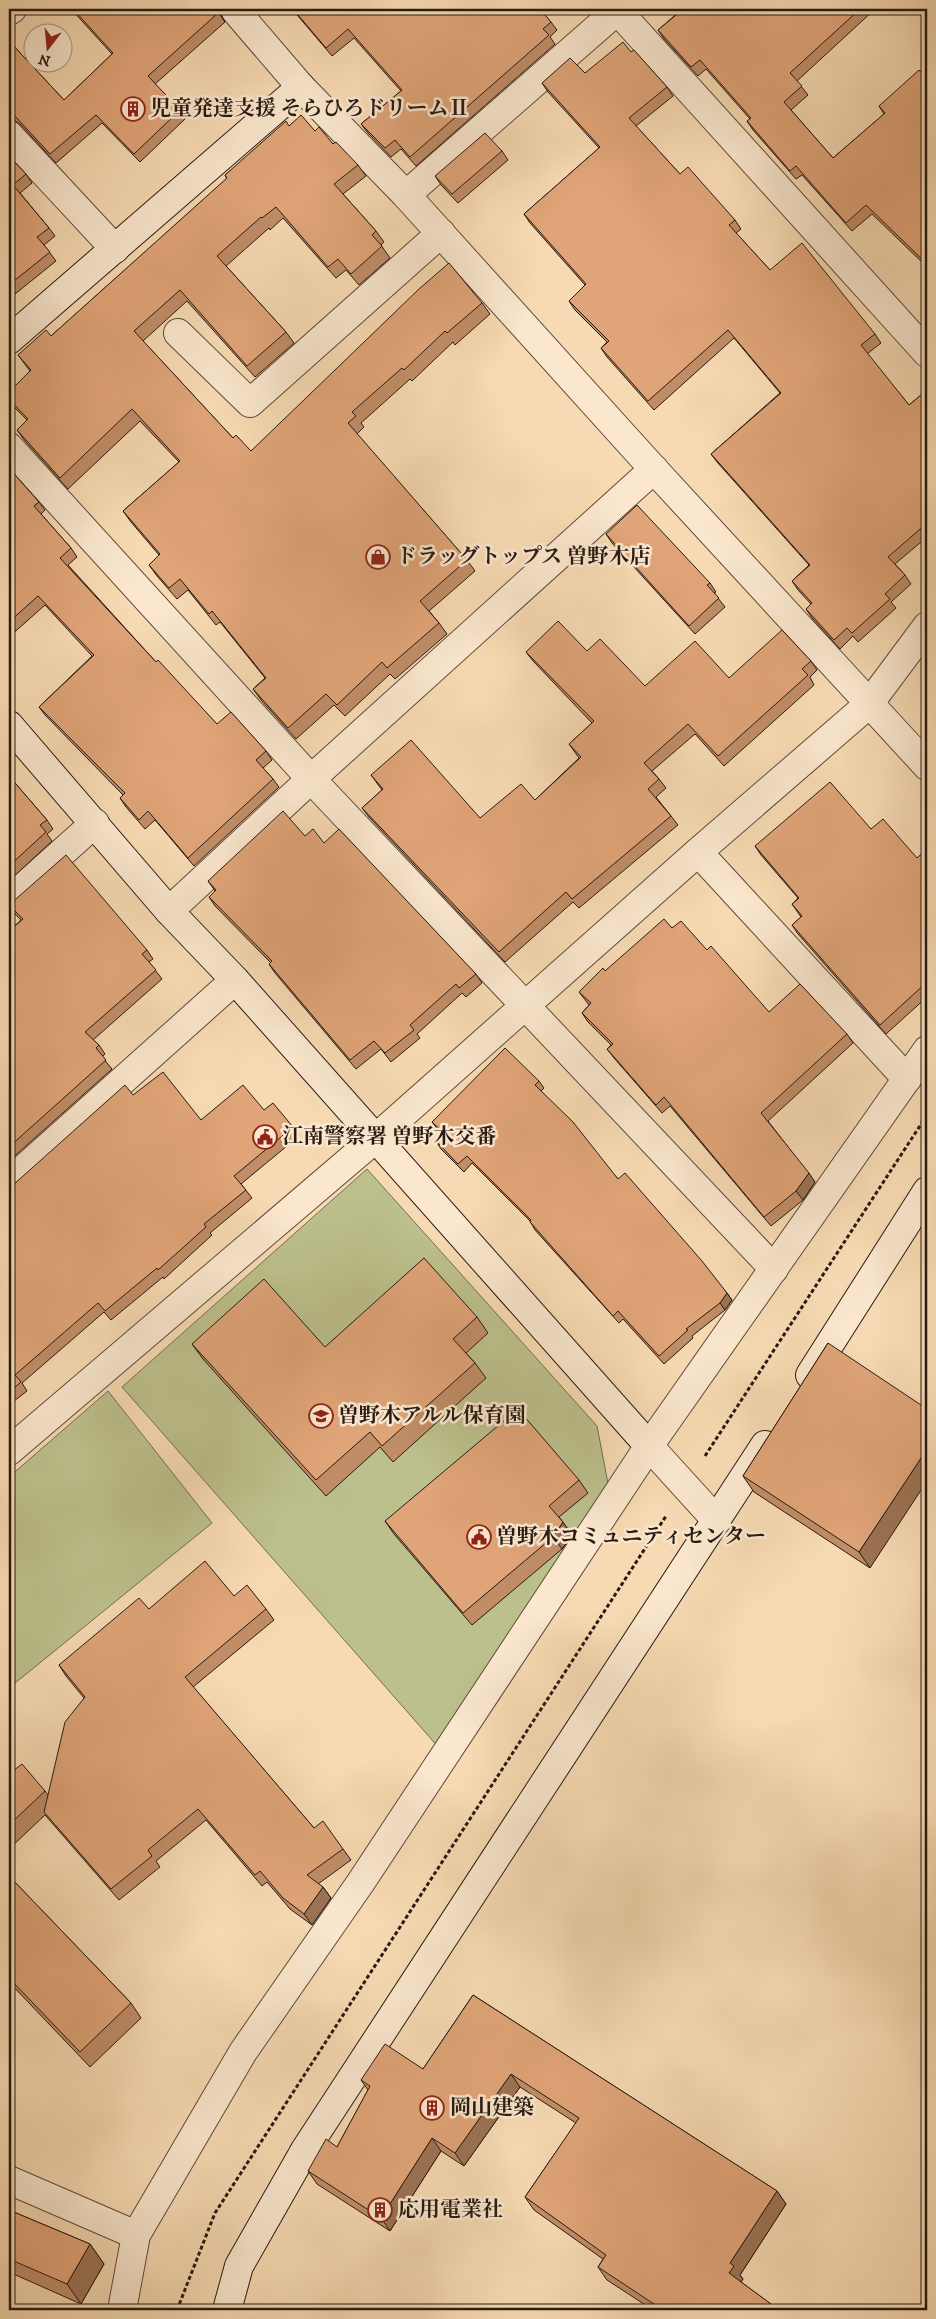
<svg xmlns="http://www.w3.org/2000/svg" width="936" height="2319" viewBox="0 0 936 2319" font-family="'IM FELL DW Pica','Noto Serif JP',serif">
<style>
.green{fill:#bcc08c;stroke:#726d4f}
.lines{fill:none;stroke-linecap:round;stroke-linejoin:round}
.street-casing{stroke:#5c4a3a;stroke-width:30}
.secondary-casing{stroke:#281a12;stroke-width:30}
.path{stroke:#281a12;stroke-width:3;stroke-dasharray:4 2.5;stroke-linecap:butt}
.street{stroke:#fae7ce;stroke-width:28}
.secondary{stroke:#fae7ce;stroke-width:28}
.wall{fill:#c08d67;stroke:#281a12}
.shaded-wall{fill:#9c7354;stroke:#281a12}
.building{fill:#dfa478;stroke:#281a12}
.labels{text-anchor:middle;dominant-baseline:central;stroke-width:5;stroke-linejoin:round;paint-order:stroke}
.poi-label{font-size:21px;font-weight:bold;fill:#281a12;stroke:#fae7ce;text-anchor:start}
</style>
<rect width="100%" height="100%" fill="#f7dab3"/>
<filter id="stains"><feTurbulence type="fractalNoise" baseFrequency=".004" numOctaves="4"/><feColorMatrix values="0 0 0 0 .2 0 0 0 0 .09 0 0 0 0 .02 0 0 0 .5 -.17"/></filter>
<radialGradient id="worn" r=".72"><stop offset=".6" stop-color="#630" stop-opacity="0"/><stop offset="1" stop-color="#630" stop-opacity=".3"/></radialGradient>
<!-- green -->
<g class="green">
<path d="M367,1169L597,1426L610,1494L440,1749L122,1387Z"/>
<path d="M108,1391L212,1523L9,1688V1477Z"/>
</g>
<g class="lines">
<!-- street casing -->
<g class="street-casing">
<g id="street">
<path d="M234,9L301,87L406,195L649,464L927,766"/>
<path d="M616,9L927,353"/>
<path d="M9,11L12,9"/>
<path d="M9,135L115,249"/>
<path d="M406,195L619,9"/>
<path d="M178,333L250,403L441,233"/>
<path d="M9,447L311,779L774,1269"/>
<path d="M698,852L907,1079"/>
<path d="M9,900L95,823"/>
<path d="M169,911L311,779L654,469"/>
<path d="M9,1182L235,980"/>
<path d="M649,1446L717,1521"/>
<path d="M9,1451L376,1138L698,852L869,704L927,626"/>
<path d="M9,2180L136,2235"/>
<path d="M122,2310L136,2235L243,2052L361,1882L649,1446L927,1050"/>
</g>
</g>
<!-- secondary casing -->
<g class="secondary-casing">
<g id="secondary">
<path d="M9,340L301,87"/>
<path d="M9,725L169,911L235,980L649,1446"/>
<path d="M810,1375L927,1191"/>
<path d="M227,2310L239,2266L305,2150L765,1445"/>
</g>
</g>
<!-- path -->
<g class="path">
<path d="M705,1456L927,1115"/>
<path d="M177,2310L215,2213L666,1516"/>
</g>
<!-- street -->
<use href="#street" class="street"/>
<!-- secondary -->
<use href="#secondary" class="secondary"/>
</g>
<!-- wall -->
<g class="wall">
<path d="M71,9H219V11L225,22L155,84L180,110L186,118L140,162L102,123L56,163L20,124L14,120H9V41L64,100L112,54Z"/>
<path d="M292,9H543L541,11L551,22L557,30L550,37L555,44L416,166L401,149L391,157L368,133L361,124L401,91L354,38L332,56Z"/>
<path d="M680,9H875L797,81L808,95L791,110L833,158L884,114L879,106L927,80V267L872,214L852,231L802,175L796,179L753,130L747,121L750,119L706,69L698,76L664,39L658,30L681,10Z"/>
<path d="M631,52L667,87L673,96L636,126L680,174L735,220L741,229L736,233L770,270L875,334L881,343L867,354L909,405L927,390V537L895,564L905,575L911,584L891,602L896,608L858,642L853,636L840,649L812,618L806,609L811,604L798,590L792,581L809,565L717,462L711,454L780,393L734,338L654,410L607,357L601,348L607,342L575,310L569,301L585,285L530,223L524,214L599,148L548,92L542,83L585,73Z"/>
<path d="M289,126L315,131L333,144L358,165L366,176L343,194L376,231L384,242L381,245L390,258L359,285L346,270L336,278L283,218L270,230L269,228L226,266L286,332L294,343L255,377L187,301L143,341L233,438L251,451L482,303L490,314L455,345L453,342L412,381L410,379L361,423L364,427L357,434L467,560L475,571L429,611L439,623L447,634L395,679L390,674L345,716L334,705L296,739L261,700L253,689L265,678L220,622L216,625L188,590L177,599L157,576L149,565L159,555L131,522L123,511L179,462L140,421L68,489L25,441L17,430L27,420L13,406L9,400V392L30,371L18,355L51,336L227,179L225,175Z"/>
<path d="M502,151L508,160L458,203L441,185L435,176Z"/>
<path d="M9,156L26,174L32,183L20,193L49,228L55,236L44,245L56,261L10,298L9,297Z"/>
<path d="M9,468L39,502L45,510L41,514L71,548L77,557L68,565L156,662L217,724L266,751L272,760L263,768L273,779L279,787L194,866L155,820L145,829L126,807L120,798L123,795L45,715L39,707L92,656L45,605L9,637Z"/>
<path d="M606,534L710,583L716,592L714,593L725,607L695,634L612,543Z"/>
<path d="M587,651L645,686L729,678L811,661L817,670L810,677L814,685L724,766L695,734L652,771L659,779L666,788L656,797L671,816L678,825L579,908L573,902L505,962L369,817L362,808L382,790L371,775L480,818L535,800L579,758L569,744L592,723L533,661L526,652Z"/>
<path d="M9,776L47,820L53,829L47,834L52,841L9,881Z"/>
<path d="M871,829L917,858L927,849V997L886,1034L798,934L792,925L801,917L792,904L798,898L761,855L755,846Z"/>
<path d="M305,836L324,843L476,974L482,983L466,997L462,993L417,1034L420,1038L391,1062L381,1049L356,1069L275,973L269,964L271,963L215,906L209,897L215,891L208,881Z"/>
<path d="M9,905L147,950L153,959L149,962L162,979L93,1040L99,1045L105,1054L102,1057L112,1069L9,1161V931L21,920L15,914Z"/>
<path d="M672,928L707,950L769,1012L847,1034L853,1043L768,1121L815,1182L803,1200L771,1226L670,1106L662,1113L614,1058L607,1049L611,1045L588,1022L582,1013L589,1005L586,1001L579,992L605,971Z"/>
<path d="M539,1081L544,1088L541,1091L618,1179L727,1293L732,1300L725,1310L692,1336L693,1338L664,1364L623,1319L619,1323L535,1230L530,1221L472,1163L464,1172L441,1149L436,1141L443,1134L438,1130L432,1122Z"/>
<path d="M133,1095L201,1120L264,1110L293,1127L299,1136L241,1184L252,1198L210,1233L212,1235L164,1279L163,1277L111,1320L104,1312L22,1383L27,1391L9,1405V1187L13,1185Z"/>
<path d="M477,1317L488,1333L466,1353L475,1363L486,1378L393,1462L380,1447L326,1496L203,1359L192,1344L325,1347Z"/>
<path d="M828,1343L870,1568L754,1492L743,1476Z"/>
<path d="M579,1480L588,1493L559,1517L572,1535L562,1549L472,1625L394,1534L385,1521Z"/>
<path d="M234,1596L266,1609L274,1620L193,1687L314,1828L343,1849L351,1860L318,1884L323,1887L331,1898L312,1925L290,1909L267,1882L262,1886L206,1820L156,1861L160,1867L119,1900L52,1823L45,1815L9,1849V1774L45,1791L48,1795L84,1698L66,1676L59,1665L149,1609Z"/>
<path d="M9,1876L131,2003L141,2018L90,2067L9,1982Z"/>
<path d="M473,1995L777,2191L786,2204L740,2275L743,2279L741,2282L779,2310H653L607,2280L598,2267L603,2259L534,2210L525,2197L576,2123L520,2087L464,2166L441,2151L390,2231L317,2184L308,2171L337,2147L368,2090L361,2080L423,2069Z"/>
<path d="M9,2210L90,2244L104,2264L81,2304L9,2272Z"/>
</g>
<!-- shaded-wall -->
<g class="shaded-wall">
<path d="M216,9H219V11L225,22Z"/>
<path d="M809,1173L815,1182L803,1200L796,1191Z"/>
<path d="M727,1293L732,1300L725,1310L720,1303Z"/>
<path d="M927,1449V1481L870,1568L859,1552Z"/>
<path d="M563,1522L572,1535L562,1549L553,1537Z"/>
<path d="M323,1887L331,1898L312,1925L304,1914Z"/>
<path d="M511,2074L520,2087L464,2166L455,2153Z"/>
<path d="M432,2138L441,2151L390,2231L381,2218Z"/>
<path d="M777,2191L786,2204L740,2275L743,2279L738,2286L729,2273L730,2263Z"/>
<path d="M90,2244L104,2264L81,2304L67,2284Z"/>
</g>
<!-- building -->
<g class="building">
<path d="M73,9H216L218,13L148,76L180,110L134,154L96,115L50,154L14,115L9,112V41L64,100L113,53Z"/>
<path d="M293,9H540L551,22L543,29L549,35L410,157L395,140L385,148L361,124L402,90L348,29L326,48Z"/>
<path d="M681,9H860L790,73L802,86L784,102L833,158L885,113L879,106L919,70L927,80V264L866,205L846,223L796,166L790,171L747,121L751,118L700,60L691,67L658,30L682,10Z"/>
<path d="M623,42L631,52L634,50L667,87L629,118L680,174L688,167L735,220L729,225L770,270L802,243L875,334L861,345L909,405L927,390V523L888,557L905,575L885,594L890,599L852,633L847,628L834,640L806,609L812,603L792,581L810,565L711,454L781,393L728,330L648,401L601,348L609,341L569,301L586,284L524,214L600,147L542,83L570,58L585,73Z"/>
<path d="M927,54V64L922,58Z"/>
<path d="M301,115L315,131L319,127L333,144L336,142L358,165L334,184L376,231L372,235L382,246L351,274L338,259L328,267L276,207L262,218L261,217L217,256L286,332L247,366L180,290L134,331L233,438L236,435L251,451L419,289L449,263L482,303L447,333L445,331L404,370L402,368L352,412L356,416L348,423L467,560L420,601L439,623L387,668L382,662L337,705L326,694L288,728L253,689L266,678L212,611L209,614L180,579L169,588L149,565L160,554L123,511L180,461L132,409L60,478L17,430L28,419L9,399V392L31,370L18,355L46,330L51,336L227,178L225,175L286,121L289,126Z"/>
<path d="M485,133L502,151L452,194L435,176Z"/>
<path d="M9,156L26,174L13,185L49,228L37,237L50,252L9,285Z"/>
<path d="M927,283V292L923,288Z"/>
<path d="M9,468L39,502L34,506L71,548L60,558L156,662L158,660L217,724L231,712L266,751L256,760L273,779L188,858L148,811L139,820L120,798L125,793L39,707L94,655L38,596L9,622Z"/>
<path d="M637,505L710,583L707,585L719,598L689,626L606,534Z"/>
<path d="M558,621L587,651L600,639L645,686L695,641L729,678L782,630L811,661L802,669L808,675L718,756L688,724L644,763L659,779L648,789L671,816L572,899L566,892L499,952L362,808L383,789L371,775L411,740L480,818L521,784L535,800L581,757L569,744L594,721L526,652Z"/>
<path d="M9,776L47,820L40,825L46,832L9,866Z"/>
<path d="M830,782L871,829L883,819L917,858L927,849V967L921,972L927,978V982L880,1025L792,925L802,916L792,904L799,898L755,846Z"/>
<path d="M283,811L305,836L313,829L324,843L339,829L476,974L459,988L456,984L410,1025L414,1030L385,1053L374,1041L350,1060L269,964L272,961L209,897L216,890L208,881Z"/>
<path d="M66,855L147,950L142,954L156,970L85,1032L99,1045L96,1048L106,1060L9,1147V931L23,919L9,905Z"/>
<path d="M664,919L672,928L681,921L707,950L711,946L769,1012L800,984L847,1034L761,1113L809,1173L796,1191L764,1217L664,1097L656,1105L607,1049L613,1044L582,1013L591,1003L579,992L603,968L605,971Z"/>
<path d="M505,1048L539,1081L535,1085L573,1122L618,1179L625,1173L702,1261L727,1293L720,1303L686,1329L688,1330L659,1356L618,1311L613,1316L530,1222L531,1220L467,1156L458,1164L436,1141L444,1133L432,1122Z"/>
<path d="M163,1072L201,1120L243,1085L264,1110L273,1103L293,1127L234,1176L246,1190L204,1224L206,1227L158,1270L157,1268L105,1311L98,1303L15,1375L21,1382L9,1392V1187L13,1185L125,1085L133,1095Z"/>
<path d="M424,1258L477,1317L453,1339L475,1363L382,1446L370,1432L316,1480L192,1344L264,1279L325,1347Z"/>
<path d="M828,1343L927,1409V1449L859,1552L743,1476Z"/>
<path d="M518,1409L579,1480L549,1506L563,1522L553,1537L463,1613L385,1521Z"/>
<path d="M205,1561L234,1596L247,1585L266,1609L185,1677L314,1828L323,1821L343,1849L307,1875L323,1887L304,1914L283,1898L260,1871L255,1875L198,1809L148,1850L152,1856L111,1889L44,1812L65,1722L85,1697L59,1665L139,1598L149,1609Z"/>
<path d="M22,1764L45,1791L9,1825V1774Z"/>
<path d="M9,1876L131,2003L80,2052L9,1978Z"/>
<path d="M473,1995L777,2191L730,2263L734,2266L729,2273L779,2310H663L598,2267L606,2255L525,2197L579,2118L511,2074L455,2153L432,2138L381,2218L308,2171L326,2139L337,2147L370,2086L361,2080L385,2044L423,2069Z"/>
<path d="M9,2210L90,2244L67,2284L9,2259Z"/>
</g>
<!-- icons -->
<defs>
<g id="building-ring" transform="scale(1.25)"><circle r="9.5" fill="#fae7ce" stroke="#8f2418" stroke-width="1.5"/><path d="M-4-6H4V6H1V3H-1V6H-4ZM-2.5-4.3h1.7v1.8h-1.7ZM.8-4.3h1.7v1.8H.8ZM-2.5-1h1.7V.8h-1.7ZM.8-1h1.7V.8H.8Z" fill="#8f2418"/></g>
<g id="shop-ring" transform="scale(1.25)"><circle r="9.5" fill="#fae7ce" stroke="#8f2418" stroke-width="1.5"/><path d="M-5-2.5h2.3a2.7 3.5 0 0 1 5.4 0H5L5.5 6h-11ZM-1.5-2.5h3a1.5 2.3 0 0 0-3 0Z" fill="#8f2418"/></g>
<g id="civic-ring" transform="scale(1.25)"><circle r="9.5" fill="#fae7ce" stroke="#8f2418" stroke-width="1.5"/><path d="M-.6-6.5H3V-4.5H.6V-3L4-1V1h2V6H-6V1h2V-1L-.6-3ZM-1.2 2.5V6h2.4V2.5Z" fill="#8f2418"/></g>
<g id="school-ring" transform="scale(1.25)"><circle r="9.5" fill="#fae7ce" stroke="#8f2418" stroke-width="1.5"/><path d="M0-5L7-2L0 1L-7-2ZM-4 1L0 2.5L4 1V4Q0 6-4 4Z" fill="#8f2418"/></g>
</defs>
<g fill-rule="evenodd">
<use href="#building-ring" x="133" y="109"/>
<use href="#shop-ring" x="378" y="557"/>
<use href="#civic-ring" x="265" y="1137"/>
<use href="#school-ring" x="321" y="1416"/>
<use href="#civic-ring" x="479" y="1537"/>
<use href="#building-ring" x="432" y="2108"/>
<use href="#building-ring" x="380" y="2210"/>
</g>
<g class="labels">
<!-- poi labels -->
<g class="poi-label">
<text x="150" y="109">児童発達支援 そらひろドリームⅡ</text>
<text x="396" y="557">ドラッグトップス 曽野木店</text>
<text x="282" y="1137">江南警察署 曽野木交番</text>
<text x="338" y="1416">曽野木アルル保育園</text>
<text x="496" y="1537">曽野木コミュニティセンター</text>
<text x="450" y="2108">岡山建築</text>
<text x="398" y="2210">応用電業社</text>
</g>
</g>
<!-- margin -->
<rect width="936" height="2319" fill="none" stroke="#f7dab3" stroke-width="30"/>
<rect x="10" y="10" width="916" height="2299" fill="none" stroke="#281a12" stroke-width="2.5"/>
<rect x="15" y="15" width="906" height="2289" fill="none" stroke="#281a12"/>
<!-- north arrow -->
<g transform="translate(48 48) rotate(196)"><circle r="24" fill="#fae7ce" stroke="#a69583"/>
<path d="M0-4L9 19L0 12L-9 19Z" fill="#8f2418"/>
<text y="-8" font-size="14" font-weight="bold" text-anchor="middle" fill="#281a12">N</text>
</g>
<rect width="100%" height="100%" filter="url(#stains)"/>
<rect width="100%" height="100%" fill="url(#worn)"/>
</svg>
